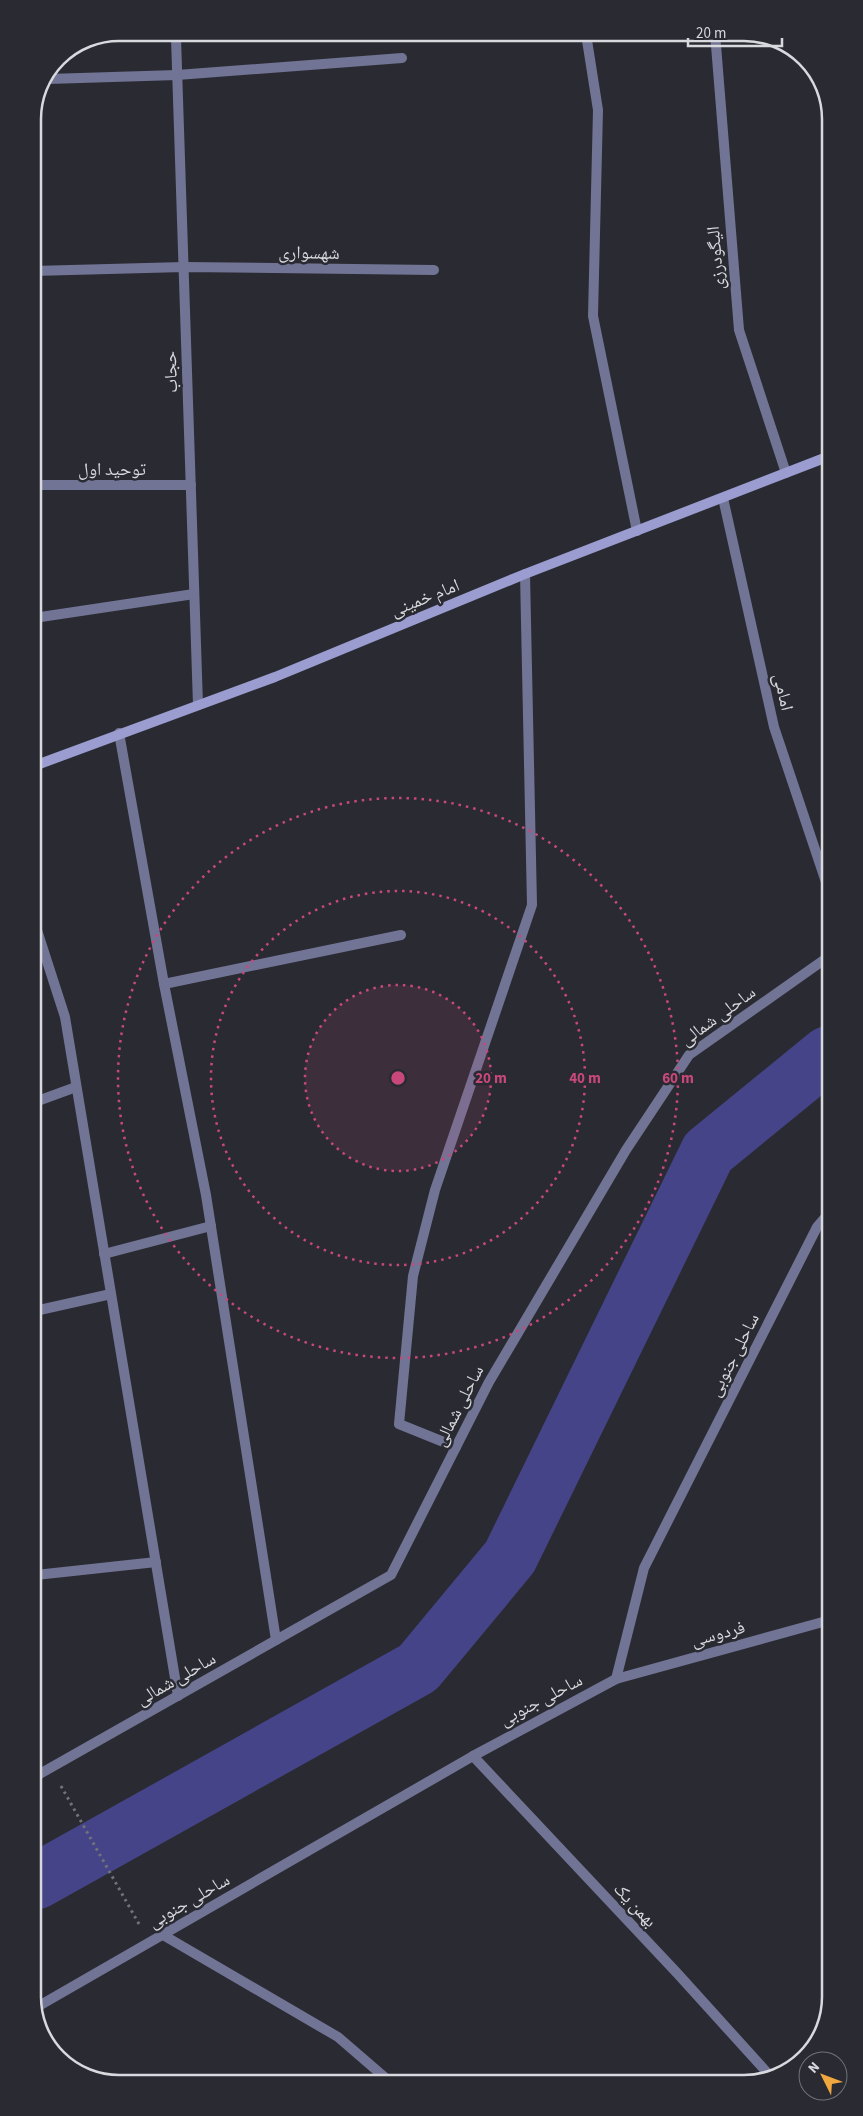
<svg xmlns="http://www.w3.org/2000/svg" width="863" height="2116" viewBox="0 0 863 2116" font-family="'Source Sans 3','Noto Naskh Arabic',sans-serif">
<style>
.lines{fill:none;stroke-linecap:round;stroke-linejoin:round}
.river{stroke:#464488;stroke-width:56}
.path{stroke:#727379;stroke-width:3;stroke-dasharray:2.5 4;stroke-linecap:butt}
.service{stroke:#727495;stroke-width:10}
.minor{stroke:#727495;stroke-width:10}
.tertiary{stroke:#727495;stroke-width:10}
.secondary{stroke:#9b9dd1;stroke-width:10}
.ring{fill:none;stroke:#c8487c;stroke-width:2.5;stroke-dasharray:2.5 5}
.labels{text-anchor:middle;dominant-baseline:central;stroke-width:5;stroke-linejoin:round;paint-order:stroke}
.street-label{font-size:18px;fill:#d8d9de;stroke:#2a2b32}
.rim{fill:none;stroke:#d8d9de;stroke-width:2.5}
.centre{fill:#c8487c;stroke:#2a2b32;stroke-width:2.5}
.ring-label{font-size:15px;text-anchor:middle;font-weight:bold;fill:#c8487c;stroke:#2a2b32;stroke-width:5;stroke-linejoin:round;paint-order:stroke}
</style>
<rect width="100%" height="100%" fill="#2a2b32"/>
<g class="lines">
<!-- river -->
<path class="river" d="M37,1881L418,1668L510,1557L708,1152L828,1054"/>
<!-- path -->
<path class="path" d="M61,1786L139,1924"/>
<!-- service -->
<path class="service" d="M177,75L402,58"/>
<!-- minor -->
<g class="minor">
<path d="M715,33L739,330L786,473"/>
<path d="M586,34L598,110L593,316L637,531"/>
<path d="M176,38L198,705"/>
<path d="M48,79L177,75"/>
<path d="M33,271L184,267L434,270"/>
<path d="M34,485H191"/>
<path d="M723,498L774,727L828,888"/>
<path d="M34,618L194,594"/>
<path d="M119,733L164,984L206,1195L276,1640"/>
<path d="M35,924L65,1017L178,1696"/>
<path d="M164,984L401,935"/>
<path d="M35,1102L76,1087"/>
<path d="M104,1254L211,1226"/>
<path d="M35,1311L111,1294"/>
<path d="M456,1447L399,1424L413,1276L435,1190L532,905L525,574"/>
<path d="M36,1575L156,1562"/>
<path d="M616,1679L644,1568L817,1227L829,1213"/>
<path d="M473,1756L677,1973L772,2078"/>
<path d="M36,1776L391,1575L489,1382L626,1150L689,1055L828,957"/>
<path d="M163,1935L338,2037L389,2081"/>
</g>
<!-- tertiary -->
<path class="tertiary" d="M37,2007L473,1756L616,1679L830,1620"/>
<!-- secondary -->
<path class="secondary" d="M34,766L275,677L525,574L827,457"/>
</g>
<!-- distance rings -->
<circle cx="398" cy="1078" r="93" fill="#c8487c" fill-opacity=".12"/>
<g class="ring">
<circle cx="398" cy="1078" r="93"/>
<circle cx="398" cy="1078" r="187"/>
<circle cx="398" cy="1078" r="280"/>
</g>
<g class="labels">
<!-- street labels -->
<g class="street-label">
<text transform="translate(309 253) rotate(1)">شهسواری</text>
<text transform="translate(716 258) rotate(-95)">الیگودرزی</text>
<text transform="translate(171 372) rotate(-92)">حجاب</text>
<text x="112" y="469">توحید اول</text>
<text transform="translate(425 598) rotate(-22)">امام خمینی</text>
<text transform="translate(783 692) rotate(77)">امامی</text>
<text transform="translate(718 1016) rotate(-36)">ساحلی شمالی</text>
<text transform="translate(734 1355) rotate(-63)">ساحلی جنوبی</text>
<text transform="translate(459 1406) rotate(-63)">ساحلی شمالی</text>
<text transform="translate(718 1634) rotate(-15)">فردوسی</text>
<text transform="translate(176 1679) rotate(-30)">ساحلی شمالی</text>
<text transform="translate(541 1700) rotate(-28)">ساحلی جنوبی</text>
<text transform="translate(189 1901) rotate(-30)">ساحلی جنوبی</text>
<text transform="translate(635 1905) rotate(47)">بهمن یک</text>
</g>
</g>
<!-- crop -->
<path d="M0 0H863V2116H0ZM119 41H744A78 78 0 0 1 822 119V1997A78 78 0 0 1 744 2075H119A78 78 0 0 1 41 1997V119A78 78 0 0 1 119 41Z" fill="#2a2b32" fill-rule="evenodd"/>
<path class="rim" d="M119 41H744A78 78 0 0 1 822 119V1997A78 78 0 0 1 744 2075H119A78 78 0 0 1 41 1997V119A78 78 0 0 1 119 41Z"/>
<circle cx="398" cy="1078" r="8" class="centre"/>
<g class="ring-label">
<text x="491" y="1083">20 m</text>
<text x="585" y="1083">40 m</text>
<text x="678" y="1083">60 m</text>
</g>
<!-- north arrow -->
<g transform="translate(823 2076) rotate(312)"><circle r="24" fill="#2a2b32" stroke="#707177"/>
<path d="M0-4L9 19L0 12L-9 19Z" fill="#efa73e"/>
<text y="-8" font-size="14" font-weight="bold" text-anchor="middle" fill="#d8d9de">N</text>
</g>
<!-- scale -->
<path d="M688 38v8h94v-8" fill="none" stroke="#d8d9de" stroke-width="2.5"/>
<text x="696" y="38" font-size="15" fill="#d8d9de" stroke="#2a2b32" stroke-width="4" paint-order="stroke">20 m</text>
</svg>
